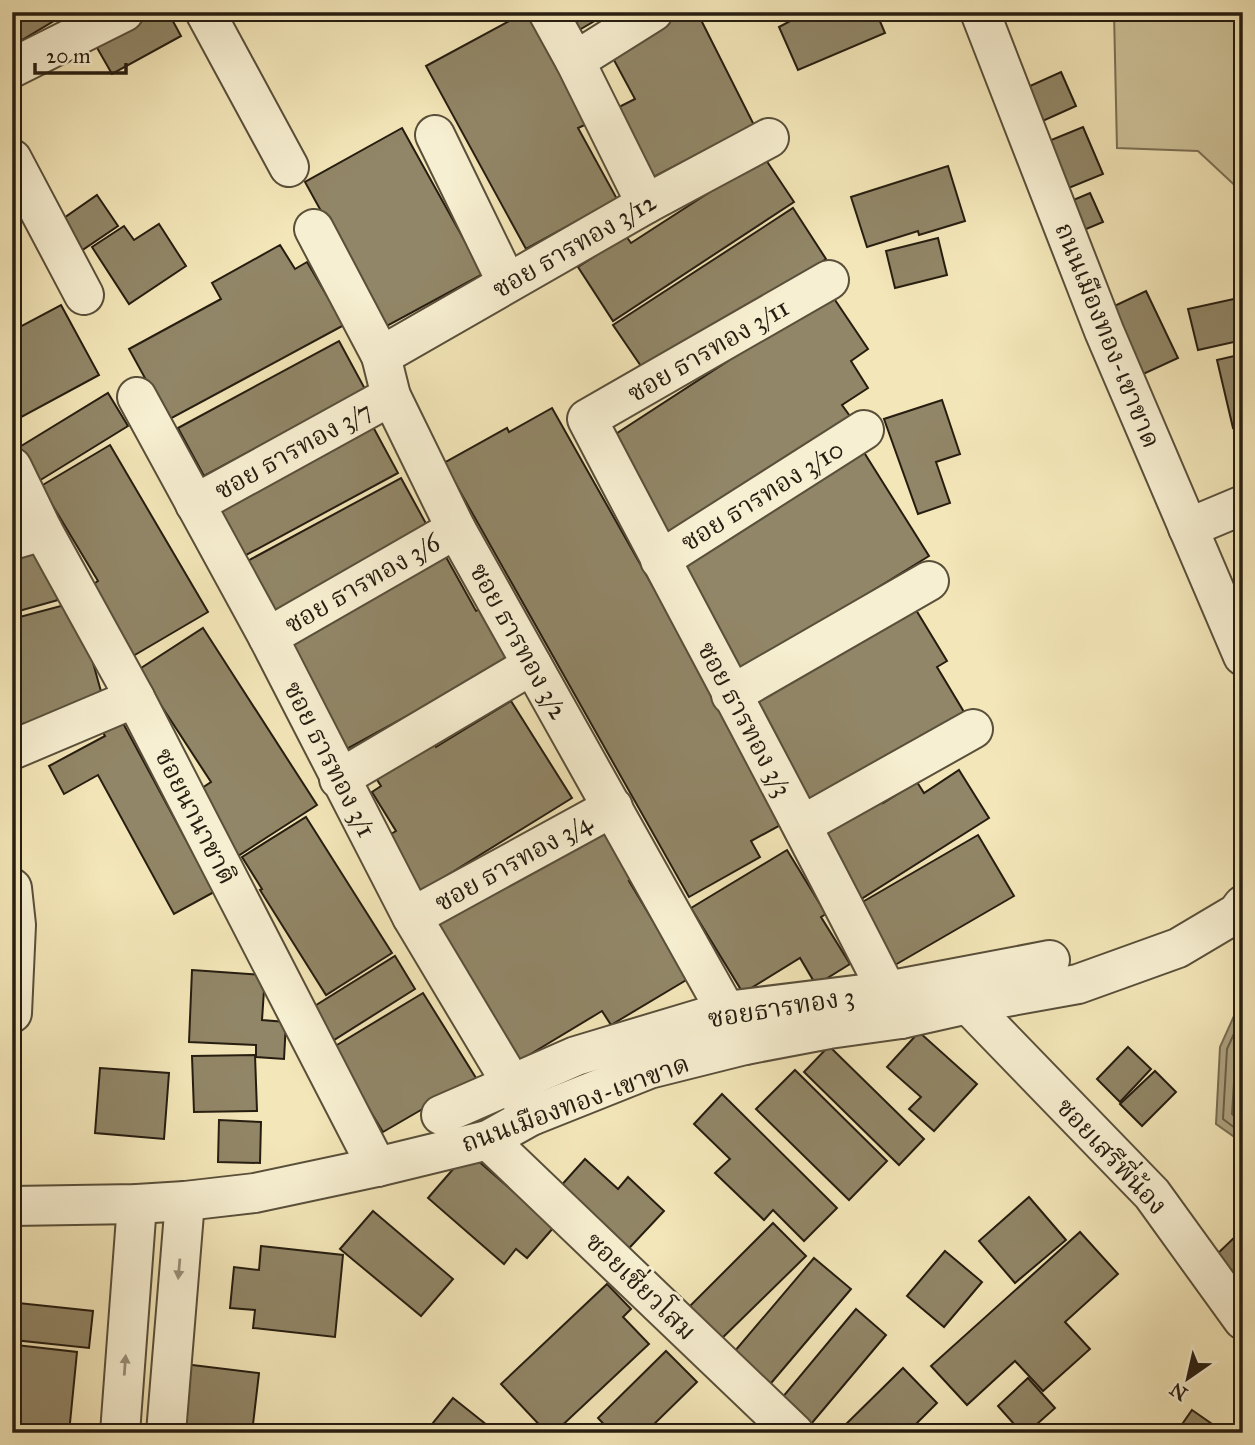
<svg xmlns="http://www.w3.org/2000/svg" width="1255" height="1445" viewBox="0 0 1255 1445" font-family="'IM FELL Great Primer','Noto Serif Thai',serif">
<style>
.green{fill:#d0c49b;stroke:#7b7056;stroke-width:2}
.water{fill:#ada27f;stroke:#776d53;stroke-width:2}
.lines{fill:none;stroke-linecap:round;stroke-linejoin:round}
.shore{stroke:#6a6048;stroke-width:2}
.building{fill:#918667;stroke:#261d10;stroke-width:2}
.minor-casing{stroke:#594f3a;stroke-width:42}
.minor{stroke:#f7efd1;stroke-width:38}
.oneway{fill:#99907a}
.labels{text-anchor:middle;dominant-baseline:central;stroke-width:6;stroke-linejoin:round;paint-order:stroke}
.street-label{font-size:26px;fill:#261d10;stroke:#f7efd1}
</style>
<rect width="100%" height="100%" fill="#f3e6b8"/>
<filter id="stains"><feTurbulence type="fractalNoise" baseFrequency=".00286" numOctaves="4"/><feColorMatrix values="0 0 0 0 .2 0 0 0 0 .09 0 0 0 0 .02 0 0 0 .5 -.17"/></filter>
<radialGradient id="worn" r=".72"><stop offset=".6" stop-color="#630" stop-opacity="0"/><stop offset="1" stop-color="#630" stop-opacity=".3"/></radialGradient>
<!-- green -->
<path class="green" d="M1114,12H1243V193L1198,151L1117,148Z"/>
<!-- water -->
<path class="water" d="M1243,996V1143L1216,1124L1220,1047Z"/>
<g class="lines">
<!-- shore -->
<g class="shore">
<path d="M1243,1014L1227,1049L1223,1119L1243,1134"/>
<path d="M1243,1035L1236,1051L1232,1114L1243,1124"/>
</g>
</g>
<!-- building -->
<g class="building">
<path d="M12,12H60L62,16L12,46Z"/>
<path d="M142,12H168L181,36L112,74L92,39Z"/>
<path d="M526,12H528L589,123L578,128L617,199L526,249L426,66Z"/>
<path d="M562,12H610L574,33Z"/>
<path d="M678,12H697L754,125L648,180L611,111L635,99L608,49Z"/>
<path d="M807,12H876L885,33L798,70L779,27Z"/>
<path d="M1061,72L1076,106L1036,124L1021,90Z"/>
<path d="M1083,127L1103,174L1054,194L1034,147Z"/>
<path d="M402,128L483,274L385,327L305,182Z"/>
<path d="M764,157L794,202L613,321L578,267L626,236L631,243Z"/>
<path d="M948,166L965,221L919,235L918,231L867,247L851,197Z"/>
<path d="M1090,193L1103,222L1072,235L1059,206Z"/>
<path d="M97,195L118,226L81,251L61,220Z"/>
<path d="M793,208L826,259L647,375L613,325Z"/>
<path d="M159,224L186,266L129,304L92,247L124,226L134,240Z"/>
<path d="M938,238L947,275L895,288L886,251Z"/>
<path d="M280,245L295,269L307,262L344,325L168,420L129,349L221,299L212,283Z"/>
<path d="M1146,291L1178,358L1139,376L1108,309Z"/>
<path d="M831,294L868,349L851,361L868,388L842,405L852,419L672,537L608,439Z"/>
<path d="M1243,297V340L1198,350L1188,309Z"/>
<path d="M61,305L99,375L14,421L12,418V331Z"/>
<path d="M339,341L365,389L204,476L178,428Z"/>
<path d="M1243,354V426L1233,428L1217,360Z"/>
<path d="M108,393L128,426L34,484L13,451Z"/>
<path d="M942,400L960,454L936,462L950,503L918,514L884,419Z"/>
<path d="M552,408L786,822L751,841L760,857L689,897L444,463L507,428L509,432Z"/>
<path d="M372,425L398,473L237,560L211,513Z"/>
<path d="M110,445L208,612L128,659L86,589L98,581L41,486Z"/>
<path d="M860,446L929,556L741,672L676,568Z"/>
<path d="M401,478L429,529L270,615L242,564Z"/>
<path d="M43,546L58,600L12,613V554Z"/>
<path d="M446,557L476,611L483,607L511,659L345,750L286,645Z"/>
<path d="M76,602L104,702L15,726L12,716V619Z"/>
<path d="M913,605L947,661L937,667L967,717L814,809L749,703Z"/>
<path d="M203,628L317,805L238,856L196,792L211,782L138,670Z"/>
<path d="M511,701L572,798L420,892L386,837L396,831L372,792L381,786L372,772L429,736L436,747Z"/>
<path d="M117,712L214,892L174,914L98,775L64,794L49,766L105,736L98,722Z"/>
<path d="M959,770L989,818L858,901L811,827L874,788L883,803L917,782L924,793Z"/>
<path d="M306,817L392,953L326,995L260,890L262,889L242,857Z"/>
<path d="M598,823L632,880L629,881L688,979L611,1025L602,1011L519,1061L430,923Z"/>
<path d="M978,835L1014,896L895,965L859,904Z"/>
<path d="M787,850L826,914L821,917L850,964L816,985L800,958L743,993L691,908Z"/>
<path d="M395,956L415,989L334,1040L313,1007Z"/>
<path d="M192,970L265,975L262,1020L286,1022L284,1059L256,1057V1045L189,1042Z"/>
<path d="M423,993L476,1078L383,1132L332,1048Z"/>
<path d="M919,1032L977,1084L934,1131L909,1109L921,1097L887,1067Z"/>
<path d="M829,1046L924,1139L899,1165L804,1072Z"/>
<path d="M1128,1047L1151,1069L1120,1102L1097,1079Z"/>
<path d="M255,1055L257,1111L194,1112L192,1056Z"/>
<path d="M100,1068L169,1073L164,1139L95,1133Z"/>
<path d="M795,1070L887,1161L849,1200L756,1109Z"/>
<path d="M1155,1071L1176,1092L1142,1126L1120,1104Z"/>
<path d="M722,1094L837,1208L804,1241L773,1210L764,1220L715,1173L730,1159L694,1124Z"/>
<path d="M219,1120L261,1122L260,1163L218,1162Z"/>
<path d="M468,1152L554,1227L527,1258L516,1249L504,1264L428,1198Z"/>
<path d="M585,1159L618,1189L628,1177L664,1211L617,1261L550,1198Z"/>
<path d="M1029,1197L1066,1240L1015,1283L979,1241Z"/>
<path d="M373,1211L453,1279L421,1316L340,1249Z"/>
<path d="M773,1223L806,1256L714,1346L682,1314Z"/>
<path d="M1243,1229V1292L1211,1260Z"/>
<path d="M1080,1232L1118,1274L1065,1322L1090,1349L1043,1391L1015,1361L967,1405L931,1366Z"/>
<path d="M261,1246L343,1255L335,1337L253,1328L255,1310L230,1308L234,1267L259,1270Z"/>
<path d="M945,1251L982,1282L944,1327L907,1296Z"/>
<path d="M814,1258L851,1289L766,1389L729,1358Z"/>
<path d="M607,1284L631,1309L623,1317L649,1344L554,1433H547L501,1384Z"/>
<path d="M18,1303L93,1311L89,1348L14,1340Z"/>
<path d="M856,1309L886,1335L806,1430L776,1405Z"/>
<path d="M16,1345L77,1352L69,1433H12V1379Z"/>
<path d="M666,1351L697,1382L645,1433H612L598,1418Z"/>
<path d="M184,1364L259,1373L252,1433H177Z"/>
<path d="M903,1368L937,1403L907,1433H837Z"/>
<path d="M1028,1378L1055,1408L1027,1433H1022L998,1406Z"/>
<path d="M453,1398L497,1433H433L428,1429Z"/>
<path d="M1192,1410L1225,1433H1176Z"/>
</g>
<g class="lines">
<!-- minor casing -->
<g class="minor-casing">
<g id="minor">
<path d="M205,12L289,167"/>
<path d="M548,12L575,61L646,204"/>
<path d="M980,12L1104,331L1243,656"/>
<path d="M575,61L653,12"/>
<path d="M12,68L124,12"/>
<path d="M435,135L507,283"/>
<path d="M12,159L84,295"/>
<path d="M314,229L381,356L391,396L456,529L745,1045"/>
<path d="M829,280L587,419C691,619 800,817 901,1019"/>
<path d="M381,356L646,204L769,138"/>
<path d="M137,397L268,637L412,917L531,1116"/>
<path d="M12,467L43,531L135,698L377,1167"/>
<path d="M195,504L391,396"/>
<path d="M1188,528L1243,505"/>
<path d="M12,540L43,531"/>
<path d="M660,560L864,430"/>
<path d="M268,637L456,529"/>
<path d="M731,695L929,581"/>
<path d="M12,750L135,698"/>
<path d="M339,779L532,665"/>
<path d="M802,825L973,729"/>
<path d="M12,888L16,925L12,1013"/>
<path d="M412,917L613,807"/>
<path d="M968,1004L1152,1194L1243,1320"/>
<path d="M441,1115L576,1056L726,1011L887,991L1050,960"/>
<path d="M488,1140L794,1433"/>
<path d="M12,1206L137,1204L185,1201L255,1193L377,1167L488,1140L531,1116L649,1069L745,1045L829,1029L901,1019L968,1004L1078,984L1178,948L1237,913L1243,905"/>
<path d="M120,1433L137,1204"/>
<path d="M166,1433L185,1201"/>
</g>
</g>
<!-- minor -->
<use href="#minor" class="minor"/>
</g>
<!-- one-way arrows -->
<defs><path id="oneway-solid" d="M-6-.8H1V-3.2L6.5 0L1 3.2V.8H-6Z" transform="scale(1.75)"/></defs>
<g class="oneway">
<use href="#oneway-solid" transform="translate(179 1269) rotate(95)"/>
<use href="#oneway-solid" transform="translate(125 1365) rotate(-86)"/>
</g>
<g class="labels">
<!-- street labels -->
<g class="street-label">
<text transform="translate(574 245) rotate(-30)">ซอย ธารทอง 3/12</text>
<text transform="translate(1108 335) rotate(68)">ถนนเมืองทอง-เขาขาด</text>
<text transform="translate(708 350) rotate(-30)">ซอย ธารทอง 3/11</text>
<text transform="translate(293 450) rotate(-29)">ซอย ธารทอง 3/7</text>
<text transform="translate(762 495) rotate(-32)">ซอย ธารทอง 3/10</text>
<text transform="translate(362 583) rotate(-30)">ซอย ธารทอง 3/6</text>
<text transform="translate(519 641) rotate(61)">ซอย ธารทอง 3/2</text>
<text transform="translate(745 719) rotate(62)">ซอย ธารทอง 3/3</text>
<text transform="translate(330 759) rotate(63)">ซอย ธารทอง 3/1</text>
<text transform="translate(196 816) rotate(63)">ซอยนานาชาติ</text>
<text transform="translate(513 862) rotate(-29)">ซอย ธารทอง 3/4</text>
<text transform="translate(781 1007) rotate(-9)">ซอยธารทอง 3</text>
<text transform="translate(575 1103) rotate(-20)">ถนนเมืองทอง-เขาขาด</text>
<text transform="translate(1112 1156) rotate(47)">ซอยเสรีพี่น้อง</text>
<text transform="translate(641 1286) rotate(44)">ซอยเชี่ยวโสม</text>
</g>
</g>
<!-- margin -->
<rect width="1255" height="1445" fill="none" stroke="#f3e6b8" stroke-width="42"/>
<rect x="14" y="14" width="1227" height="1417" fill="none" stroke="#261d10" stroke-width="3.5"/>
<rect x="21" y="21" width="1213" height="1403" fill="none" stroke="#261d10" stroke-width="2"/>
<!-- north arrow -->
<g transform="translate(1188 1378) rotate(214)" stroke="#f7efd1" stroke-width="5" paint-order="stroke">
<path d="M0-5L12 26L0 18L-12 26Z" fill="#261d10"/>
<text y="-10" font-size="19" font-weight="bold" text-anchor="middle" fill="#261d10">N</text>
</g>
<!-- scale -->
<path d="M35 63v10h91v-10" fill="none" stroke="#261d10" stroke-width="3.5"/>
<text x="46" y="63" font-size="21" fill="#261d10" stroke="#f7efd1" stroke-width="5" paint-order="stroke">20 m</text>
<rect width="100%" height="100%" filter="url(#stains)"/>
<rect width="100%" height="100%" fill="url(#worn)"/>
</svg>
